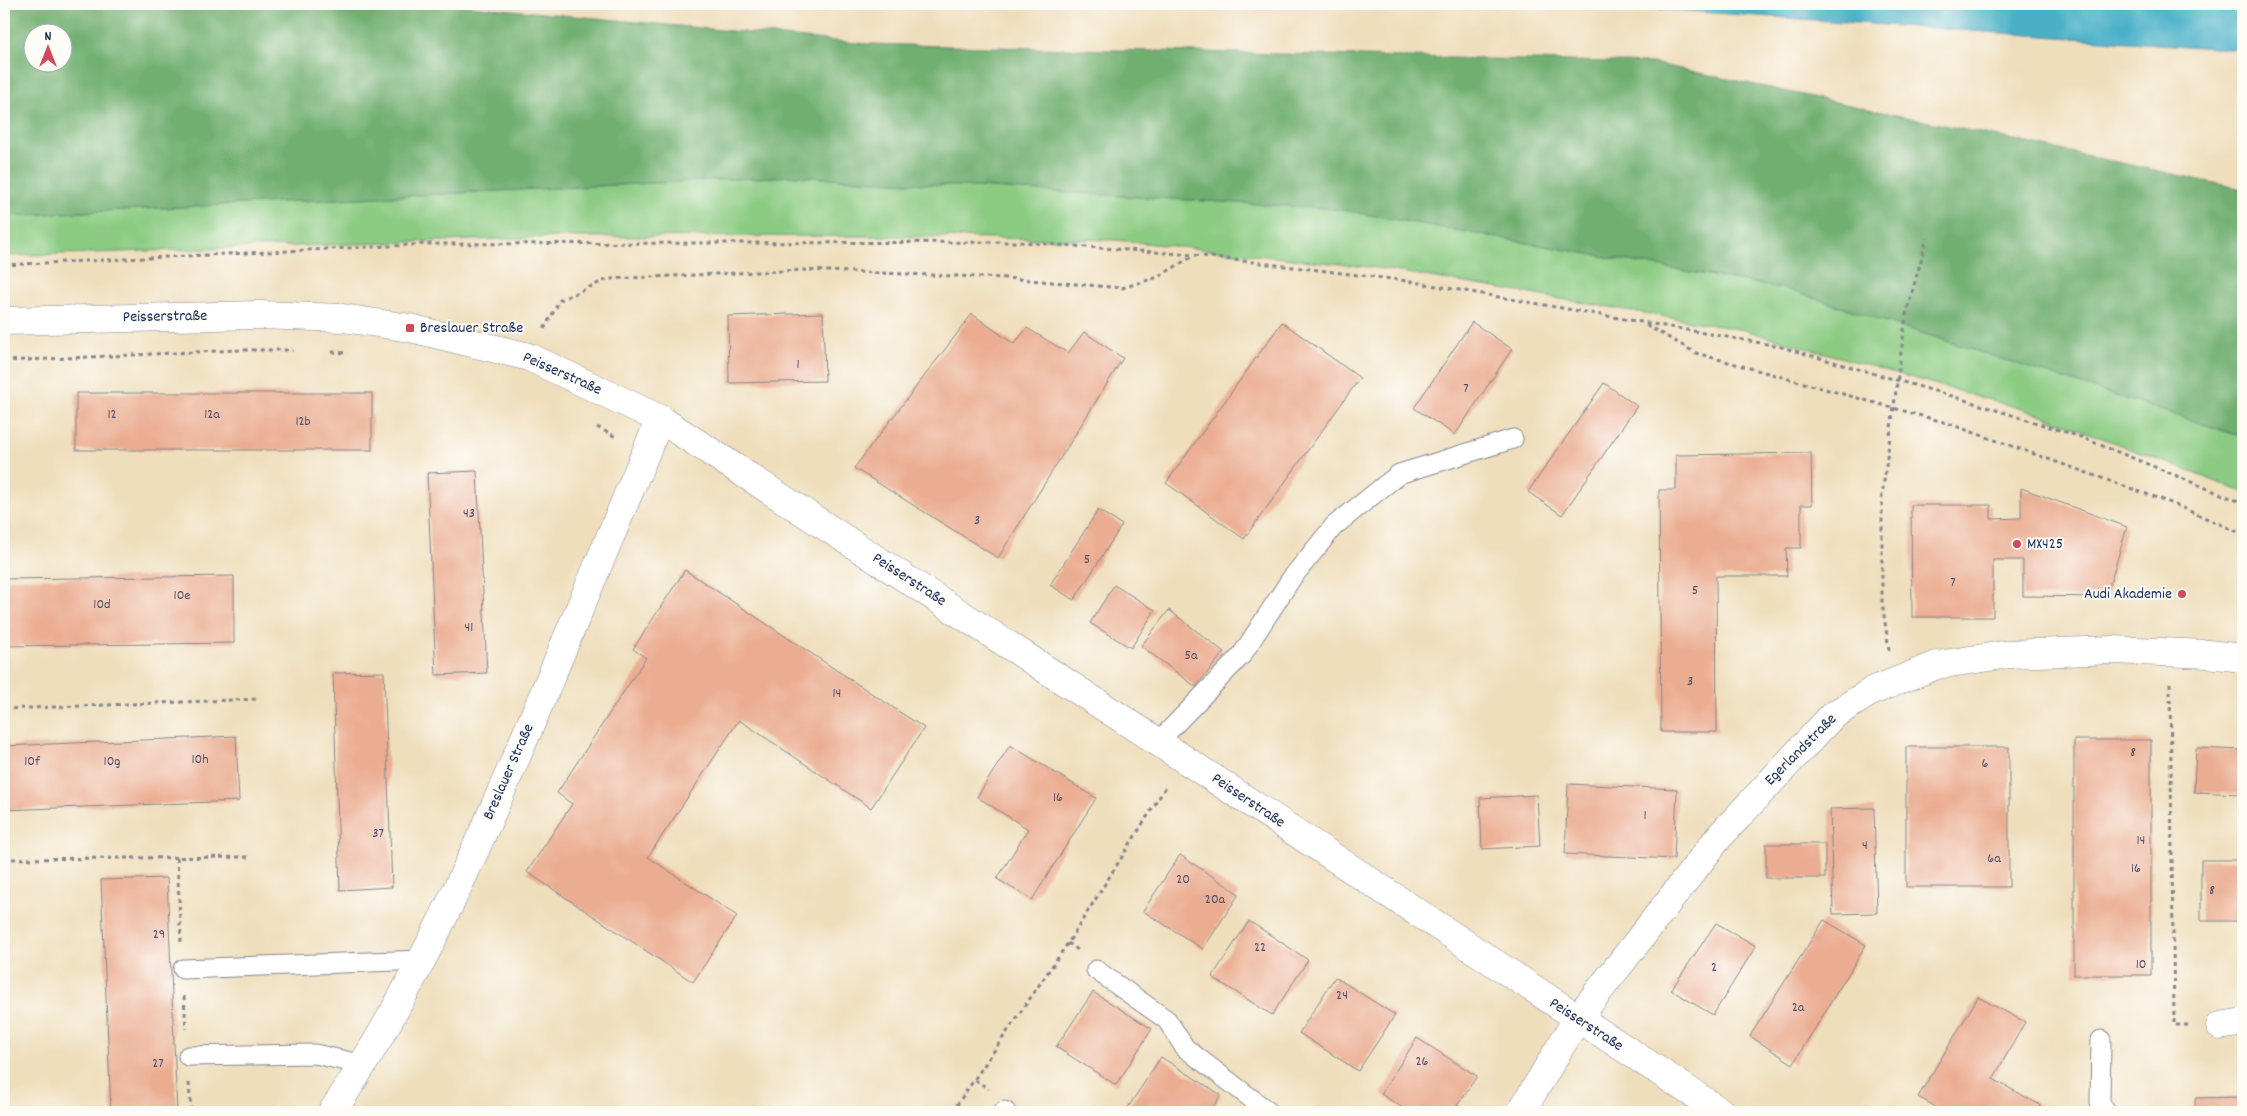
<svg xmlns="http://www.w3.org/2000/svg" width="2247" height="1116" viewBox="0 0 2247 1116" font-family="Dekko,sans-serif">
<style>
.green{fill:#8bcb82;stroke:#537d70}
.forest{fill:#70af70;stroke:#466f67;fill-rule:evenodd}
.water{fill:#49b0c8;stroke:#327093}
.building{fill:#ebad92}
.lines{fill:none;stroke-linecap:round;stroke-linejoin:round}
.lane-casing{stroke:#85868d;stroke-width:21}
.street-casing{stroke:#85868d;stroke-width:29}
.secondary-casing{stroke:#85868d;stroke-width:29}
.path{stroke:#85868d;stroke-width:3;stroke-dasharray:4 4;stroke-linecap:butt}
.lane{stroke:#fff;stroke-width:19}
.street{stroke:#fff;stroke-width:28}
.secondary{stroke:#fff;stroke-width:28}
.poi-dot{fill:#d1495b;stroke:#fdfcf7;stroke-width:2}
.labels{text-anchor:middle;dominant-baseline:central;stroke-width:4;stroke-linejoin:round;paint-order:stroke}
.number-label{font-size:14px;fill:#4f4e6b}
.street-label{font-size:16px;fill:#1b2f5e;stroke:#fdfcf7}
.poi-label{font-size:16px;fill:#1b2f5e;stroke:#fdfcf7;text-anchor:start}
</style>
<rect width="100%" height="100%" fill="#fdfcf7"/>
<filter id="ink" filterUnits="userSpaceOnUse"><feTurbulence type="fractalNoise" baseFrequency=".02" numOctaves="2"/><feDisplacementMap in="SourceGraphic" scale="10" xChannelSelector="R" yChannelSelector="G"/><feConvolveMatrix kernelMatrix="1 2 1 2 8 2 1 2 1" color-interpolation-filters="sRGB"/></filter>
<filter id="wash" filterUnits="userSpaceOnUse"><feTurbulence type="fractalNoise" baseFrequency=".0096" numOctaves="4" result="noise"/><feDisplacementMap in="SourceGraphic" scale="20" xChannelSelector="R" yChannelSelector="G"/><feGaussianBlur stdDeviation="1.12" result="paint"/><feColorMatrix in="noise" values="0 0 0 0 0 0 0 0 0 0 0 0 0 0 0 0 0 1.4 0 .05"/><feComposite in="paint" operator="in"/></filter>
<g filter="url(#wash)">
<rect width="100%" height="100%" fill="#efdebc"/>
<!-- green -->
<path class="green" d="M794,176L1337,209L1786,289L2243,437V492L2039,414L1744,330L1377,268L1116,240L870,236L559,237L4,256V216Z"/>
<!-- forest -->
<path class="forest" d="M4,4H449L867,44L1653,63L2243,189V437L1786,289L1337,209L794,176L4,216ZM32,32H62V62H32Z"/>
<!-- water -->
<path class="water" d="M1586,4H2243V50Z"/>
<g id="blocks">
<!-- building -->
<g class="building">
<path d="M823,313L825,381L729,383L728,316Z"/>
<path d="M972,314L1014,344L1027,328L1068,353L1084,332L1123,358L998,558L854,468Z"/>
<path d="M1282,322L1360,378L1244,539L1166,483Z"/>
<path d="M1472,322L1512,349L1455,435L1414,408Z"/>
<path d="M1604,383L1637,406L1562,515L1528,492Z"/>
<rect x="76" y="393" width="296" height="57"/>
<path d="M1811,453L1812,505H1801V548H1786L1787,576H1716L1717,732H1661L1659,490H1676V455Z"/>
<path d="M477,471L487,673L436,675L427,473Z"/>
<path d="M2021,488L2127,527L2106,597L2023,596V560H1993V617H1912L1911,505H1991V519L2021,518Z"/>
<path d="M1098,510L1122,525L1074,600L1050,585Z"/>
<path d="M685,570L924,728L871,808L739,720L648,857L737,916L693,982L527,872L572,804L557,793L646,658L633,649Z"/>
<path d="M234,576V643L4,646V579Z"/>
<path d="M1114,585L1155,610L1131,648L1090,623Z"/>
<path d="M1169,610L1224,652L1196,687L1141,646Z"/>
<path d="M384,672L392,887L340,890L333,673Z"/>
<path d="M236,736L239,801L4,810V746Z"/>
<rect x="2074" y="740" width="77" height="235"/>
<path d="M1010,745L1096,798L1032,900L997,879L1028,829L977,797Z"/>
<rect x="1906" y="747" width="103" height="140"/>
<path d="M2196,748L2243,750V794L2194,792Z"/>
<path d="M1568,784L1677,789L1674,859L1565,854Z"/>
<path d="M1537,795L1540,846L1482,849L1480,798Z"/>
<path d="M1874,808L1877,913L1833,914L1830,809Z"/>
<rect x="1766" y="844" width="59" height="34"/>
<path d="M1180,855L1239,894L1203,949L1143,911Z"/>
<rect x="2201" y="860" width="42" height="61"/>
<path d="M167,878L177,1112H111L101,880Z"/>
<path d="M1824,920L1866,945L1793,1064L1750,1036Z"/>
<path d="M1249,921L1308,960L1272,1015L1212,977Z"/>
<path d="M1716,923L1756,946L1713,1015L1671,990Z"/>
<path d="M1335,977L1395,1015L1358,1071L1299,1033Z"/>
<path d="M1093,992L1152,1029L1116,1085L1056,1047Z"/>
<path d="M1978,997L2025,1022L1993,1079L2040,1105L2037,1112H1945L1918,1097Z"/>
<path d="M1417,1038L1477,1076L1453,1112H1409L1381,1094Z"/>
<path d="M1161,1057L1221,1095L1210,1112H1125Z"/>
<path d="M2243,1097V1112H2195V1098Z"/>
</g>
</g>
</g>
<g filter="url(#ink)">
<use href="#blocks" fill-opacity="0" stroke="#85868d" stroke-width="1"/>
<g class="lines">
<!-- lane casing -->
<g class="lane-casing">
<g id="lane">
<path d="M1158,742L1241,656L1291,579L1334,526L1399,474L1513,439"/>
<path d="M183,969L423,960"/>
<path d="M1096,970L1167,1020L1185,1048L1269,1112"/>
<path d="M2101,1040L2100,1103L2106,1112"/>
<path d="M188,1056L315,1054L364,1065"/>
<path d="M1004,1111L1006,1112"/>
</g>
</g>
<!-- street casing -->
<g class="street-casing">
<g id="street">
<path d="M2220,1026L2243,1022"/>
<path d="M332,1112C416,989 476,851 535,714C577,616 619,518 660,419"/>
<path d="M1521,1112L1577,1019L1719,837L1832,716L1872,691L1937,665L2010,654L2113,650L2208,654L2243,658"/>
</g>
</g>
<!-- secondary casing -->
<g class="secondary-casing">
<path id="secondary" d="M4,321L259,315L343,318L410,328L529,357L660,419L1184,759L1721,1112"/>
</g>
<!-- path -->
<g class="path">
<path d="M4,265L430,244L1021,242L1194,255L1408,281L1778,346L1952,396L2081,437L2243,503"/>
<path d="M1646,325L1696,353L1947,423L2166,501L2243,534"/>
<path d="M544,329L560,300L608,279L803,270L1006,278L1122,288L1158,277L1193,256"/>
<path d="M332,352L348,353"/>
<path d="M4,361L239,350H293"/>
<path d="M597,427L618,438"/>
<path d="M1889,650L1882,601V496L1906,315L1927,238"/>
<path d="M2170,683L2174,1025H2188"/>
<path d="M4,709L258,699"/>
<path d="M177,858L181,942"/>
<path d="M4,859L251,857"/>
<path d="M1068,943L1078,950"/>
<path d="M184,996L186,1029"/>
<path d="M975,1080L989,1089"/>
<path d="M189,1083L191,1112"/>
<path d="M952,1112L1068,943L1167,785"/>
</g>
<!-- lane -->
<use href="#lane" class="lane"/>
<!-- street -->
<use href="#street" class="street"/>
<!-- secondary -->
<use href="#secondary" class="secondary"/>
</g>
</g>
<!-- markers -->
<g class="poi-dot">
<rect x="405" y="323" width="10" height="10" rx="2.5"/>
<circle cx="2017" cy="544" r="5"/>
<circle cx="2182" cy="594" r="5"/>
</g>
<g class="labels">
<!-- number labels -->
<g class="number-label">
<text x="798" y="365">1</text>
<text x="1466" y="389">7</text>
<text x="112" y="415">12</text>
<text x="212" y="415">12a</text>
<text x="303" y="422">12b</text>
<text x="469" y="514">43</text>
<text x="977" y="521">3</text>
<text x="1087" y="560">5</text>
<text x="1953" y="583">7</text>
<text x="1695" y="591">5</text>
<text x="182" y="596">10e</text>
<text x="102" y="605">10d</text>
<text x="469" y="628">41</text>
<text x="1191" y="656">5a</text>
<text x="1690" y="682">3</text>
<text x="837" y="694">14</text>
<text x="2133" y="753">8</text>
<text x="200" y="760">10h</text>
<text x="32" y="762">10f</text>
<text x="112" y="762">10g</text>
<text x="1985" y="764">6</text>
<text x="1058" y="798">16</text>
<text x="1645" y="816">1</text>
<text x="378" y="834">37</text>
<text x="2141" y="841">14</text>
<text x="1865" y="846">4</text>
<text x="1994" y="859">6a</text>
<text x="2136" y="869">16</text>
<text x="1183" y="880">20</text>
<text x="2212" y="891">8</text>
<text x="1215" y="900">20a</text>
<text x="159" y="935">29</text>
<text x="1260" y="948">22</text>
<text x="2141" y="965">10</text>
<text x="1714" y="968">2</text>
<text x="1342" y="996">24</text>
<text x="1798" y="1008">2a</text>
<text x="1422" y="1062">26</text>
<text x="158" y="1064">27</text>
</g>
<!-- street labels -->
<g class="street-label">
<text transform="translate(165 317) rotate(-1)">Peisserstraße</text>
<text transform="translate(562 374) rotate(24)">Peisserstraße</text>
<text transform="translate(909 580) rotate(33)">Peisserstraße</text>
<text transform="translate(1801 750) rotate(-45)">Egerlandstraße</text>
<text transform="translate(509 772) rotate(-66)">Breslauer Straße</text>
<text transform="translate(1248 801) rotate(34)">Peisserstraße</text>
<text transform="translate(1586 1025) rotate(33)">Peisserstraße</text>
</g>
<!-- poi labels -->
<g class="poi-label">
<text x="420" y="328">Breslauer Straße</text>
<text x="2027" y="544">MX425</text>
<text x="2172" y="594" text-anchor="end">Audi Akademie</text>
</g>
</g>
<!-- margin -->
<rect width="2247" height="1116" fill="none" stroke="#fdfcf7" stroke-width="20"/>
<!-- north arrow -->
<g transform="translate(48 48)"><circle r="24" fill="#fdfcf7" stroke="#a3aaba"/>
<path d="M0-4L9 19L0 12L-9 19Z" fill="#d1495b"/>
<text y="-8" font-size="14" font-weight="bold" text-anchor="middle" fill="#1b2f5e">N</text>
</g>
</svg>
